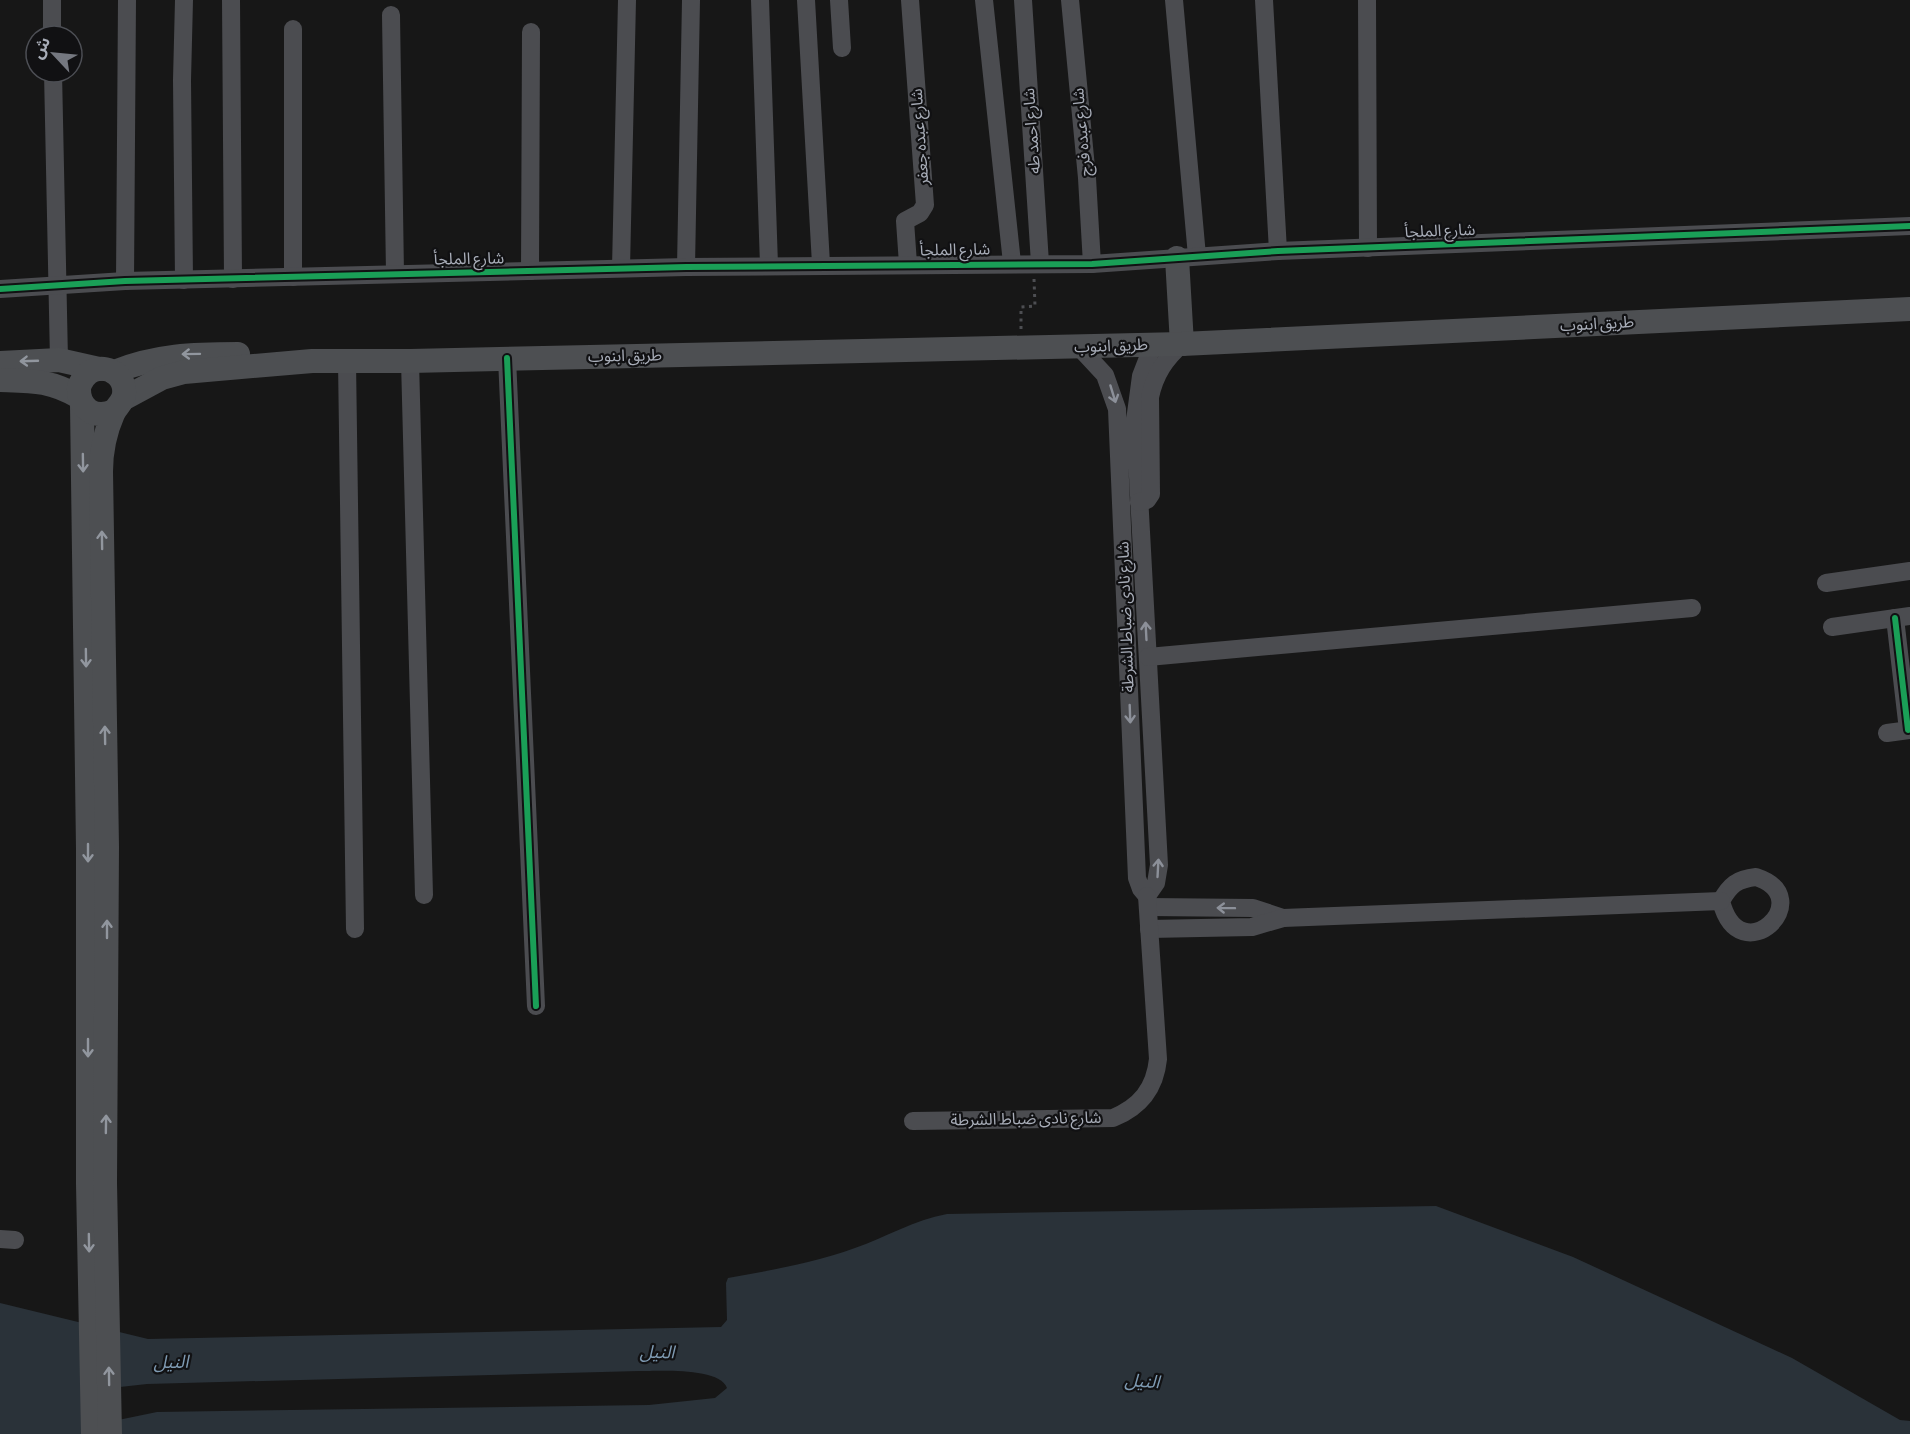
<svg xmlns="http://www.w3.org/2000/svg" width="1910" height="1434" viewBox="0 0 1910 1434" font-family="'Alegreya Sans','Noto Sans Arabic',sans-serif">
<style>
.water{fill:#2a3239;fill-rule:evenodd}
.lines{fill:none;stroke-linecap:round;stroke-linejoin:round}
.path{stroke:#4d4e52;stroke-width:3;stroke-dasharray:3 4.5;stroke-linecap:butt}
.minor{stroke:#4b4c50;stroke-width:18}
.major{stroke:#4d4f52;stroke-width:24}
.cycleway-casing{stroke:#111113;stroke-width:10}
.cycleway{stroke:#1a9f57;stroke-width:6}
.oneway{stroke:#91969e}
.oneway2{stroke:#8c9099}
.labels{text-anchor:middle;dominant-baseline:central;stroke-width:4.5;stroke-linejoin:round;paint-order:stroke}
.street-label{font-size:16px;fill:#a8adb8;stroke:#111113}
.water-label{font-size:18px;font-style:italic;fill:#7f9bb3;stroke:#111113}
</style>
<rect width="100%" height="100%" fill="#171717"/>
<!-- water -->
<path class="water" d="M1436,1206L1573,1257L1792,1358L1900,1420L1910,1421V1434H0V1303L148,1339L721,1327L727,1320L726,1283L728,1278C772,1270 814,1263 855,1248C886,1237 914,1220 947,1214ZM639,1371C659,1371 720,1367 727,1388L715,1398L649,1405L157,1412L94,1425L93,1390L147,1384Z"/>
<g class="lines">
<!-- path -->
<path class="path" d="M1021,329V307L1035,306L1034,279"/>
<!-- minor -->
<g class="minor">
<path d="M52,0V36"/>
<path d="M231,0L233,279"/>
<path d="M760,0L769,265"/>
<path d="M806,0L821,264"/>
<path d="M839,0L842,48"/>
<path d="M984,0L1012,263"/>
<path d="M1023,0L1040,263"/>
<path d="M1070,0L1087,178L1092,264"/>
<path d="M1174,0L1197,256"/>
<path d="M1264,0L1278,251"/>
<path d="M1367,0L1368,248"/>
<path d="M391,15L395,274"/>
<path d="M53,72L59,360"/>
<path d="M908,264L905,221L920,213L925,205L910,0"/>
<path d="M686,267L691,0"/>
<path d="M621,268L627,0"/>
<path d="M530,271L531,32"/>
<path d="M293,277V29"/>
<path d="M184,280L182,80L184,0"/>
<path d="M125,281L127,0"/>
<path d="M0,289L125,281L686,267L1092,264L1278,251L1910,226"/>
<path d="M1079,347L1105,375L1117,409L1137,878L1141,889L1147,896L1156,883L1159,865L1135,421L1141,376L1153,345"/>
<path d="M507,358L536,1006"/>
<path d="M347,361L355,929"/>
<path d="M410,361L424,895"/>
<path d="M1139,502L1147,500L1151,494L1150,397C1155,374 1165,359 1182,344"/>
<path d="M1826,583L1910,571"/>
<path d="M1895,618L1908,730"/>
<path d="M1832,627L1910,616"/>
<path d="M1148,657L1692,608"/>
<path d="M1887,733L1910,730"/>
<path d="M1756,877C1820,898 1740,975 1721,901C1730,885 1737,879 1756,877Z"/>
<path d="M1148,907L1253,908L1283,918"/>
<path d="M1149,929L1252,927L1283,918L1721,901"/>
<path d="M913,1121L1113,1118C1140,1107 1155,1089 1158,1059L1147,896"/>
<path d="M0,1239L15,1240"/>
</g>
<!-- major -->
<g class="major">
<path d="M1177,258L1182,344"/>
<path d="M0,363L59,360L99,369"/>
<path d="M114,372C156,355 194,354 238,354"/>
<path d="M0,380C32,381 50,380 79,397"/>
<path d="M123,399L162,378L184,372L312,361H410L1182,344L1910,309"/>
<path d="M82,405L88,849V1184L93,1434"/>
<path d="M110,1434L105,1183L107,847L101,472C101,453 105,432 113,414C116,406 123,403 124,394C126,377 110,365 94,370C86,373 82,379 79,387C78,408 94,420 114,411"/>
</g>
<!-- cycleway casing -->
<g class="cycleway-casing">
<g id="cycleway">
<path d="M0,289L125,281L686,267L1092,264L1278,251L1910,226"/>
<path d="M507,358L536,1006"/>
<path d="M1895,618L1908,730"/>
</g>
</g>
<!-- cycleway -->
<use href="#cycleway" class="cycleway"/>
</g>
<!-- one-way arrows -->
<defs><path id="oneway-shaft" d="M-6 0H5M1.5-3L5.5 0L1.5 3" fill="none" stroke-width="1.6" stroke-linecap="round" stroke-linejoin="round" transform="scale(1.5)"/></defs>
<g class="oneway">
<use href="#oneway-shaft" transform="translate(191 354) rotate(179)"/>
<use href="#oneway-shaft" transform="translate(29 361) rotate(178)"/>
<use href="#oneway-shaft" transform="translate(83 463) rotate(89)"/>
<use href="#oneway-shaft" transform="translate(102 540) rotate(-91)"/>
<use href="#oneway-shaft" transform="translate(86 658) rotate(89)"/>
<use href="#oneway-shaft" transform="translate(105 735) rotate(-91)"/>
<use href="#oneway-shaft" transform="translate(88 853) rotate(90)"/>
<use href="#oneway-shaft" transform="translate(107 929) rotate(-90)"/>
<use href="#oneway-shaft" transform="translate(88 1048) rotate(90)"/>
<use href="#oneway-shaft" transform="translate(106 1124) rotate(-89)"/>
<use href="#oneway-shaft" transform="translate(89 1243) rotate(89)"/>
<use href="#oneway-shaft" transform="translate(109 1376) rotate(-91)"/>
</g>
<g class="oneway2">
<use href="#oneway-shaft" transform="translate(1113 394) rotate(73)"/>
<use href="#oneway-shaft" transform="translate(1146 631) rotate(-93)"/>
<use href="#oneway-shaft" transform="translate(1130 714) rotate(88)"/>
<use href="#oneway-shaft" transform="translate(1158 868) rotate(-87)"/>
<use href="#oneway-shaft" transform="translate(1226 908) rotate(-179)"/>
</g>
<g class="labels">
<!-- street labels -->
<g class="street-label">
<text transform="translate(1032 131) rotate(-94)">شارع احمد طه</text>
<text transform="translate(1082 132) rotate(-95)">شارع عبده فرج</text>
<text transform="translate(920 137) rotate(-94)">شارع عبده جعفر</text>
<text transform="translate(1440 231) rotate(-2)">شارع الملجأ</text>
<text transform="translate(955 250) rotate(-1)">شارع الملجأ</text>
<text transform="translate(469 259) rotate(-1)">شارع الملجأ</text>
<text transform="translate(1597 324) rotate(-3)">طريق ابنوب</text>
<text transform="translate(1111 346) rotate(-2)">طريق ابنوب</text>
<text transform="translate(625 356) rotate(-1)">طريق ابنوب</text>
<text transform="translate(1126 617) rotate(-92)">شارع نادى ضباط الشرطة</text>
<text transform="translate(1026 1119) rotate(-1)">شارع نادى ضباط الشرطة</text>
</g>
<!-- water labels -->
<g class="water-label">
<text transform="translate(657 1353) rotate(1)">النيل</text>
<text transform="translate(171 1363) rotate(-1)">النيل</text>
<text transform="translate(1142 1382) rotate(4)">النيل</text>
</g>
</g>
<!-- north arrow -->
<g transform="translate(54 54) rotate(296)"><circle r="28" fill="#111113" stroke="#4d4f55" stroke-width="1.5"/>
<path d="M0-4.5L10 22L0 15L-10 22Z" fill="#757880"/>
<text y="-9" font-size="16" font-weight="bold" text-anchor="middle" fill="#a8adb8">ش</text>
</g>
</svg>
